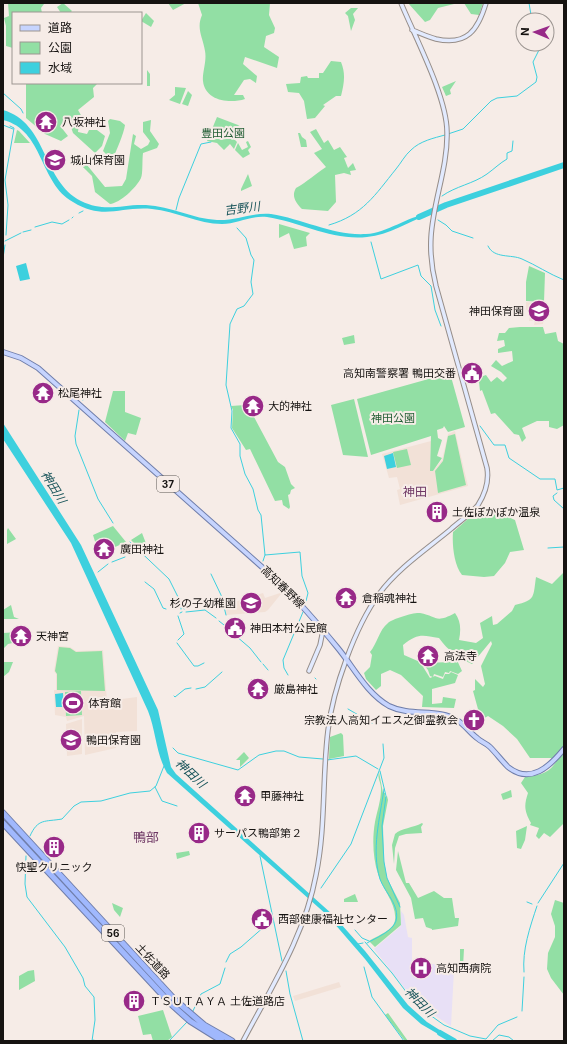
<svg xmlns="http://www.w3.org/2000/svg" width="567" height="1044" font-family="Inter,'Noto Sans JP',sans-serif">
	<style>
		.built { fill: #f2e1d7 }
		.medical { fill: #e8e0f6 }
		.green { fill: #92dfa4 }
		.water { fill: #3dd0de }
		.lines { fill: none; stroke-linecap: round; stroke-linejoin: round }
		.stream { stroke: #3dd0de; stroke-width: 1 }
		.river { stroke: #3dd0de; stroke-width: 6 }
		.secondary-casing { stroke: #968d88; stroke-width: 5.5 }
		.primary-casing { stroke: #707eaa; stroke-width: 6 }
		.highway-casing { stroke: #707eaa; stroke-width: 7 }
		.secondary { stroke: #e2eafe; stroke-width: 3.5 }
		.primary { stroke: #c6d4fe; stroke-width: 4 }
		.highway { stroke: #a0b8fd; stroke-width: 5 }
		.labels { text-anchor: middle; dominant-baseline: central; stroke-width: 4; stroke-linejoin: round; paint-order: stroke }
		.shield { fill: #f6ece7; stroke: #595451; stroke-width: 1 }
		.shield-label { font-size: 10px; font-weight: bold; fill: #161311 }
		.poi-label { font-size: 11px; fill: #161311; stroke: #f6ece7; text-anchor: start }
		.park-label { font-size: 11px; fill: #225d34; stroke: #f6ece7 }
		.street-label { font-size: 11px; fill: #161311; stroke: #f6ece7 }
		.water-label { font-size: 12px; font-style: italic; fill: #1a555b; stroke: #f6ece7 }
		.neighbourhood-label { font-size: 12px; fill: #6f3865; stroke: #f6ece7 }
		.quarter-label { font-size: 13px; fill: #6f3865; stroke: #f6ece7 }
	</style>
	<rect width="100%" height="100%" fill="#f6ece7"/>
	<path class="built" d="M60 151 64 161 54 166 49 156Z
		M526 302 545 304 543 324 534 325 535 321H529L530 314 526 309Z
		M455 431 468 486 400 505 397 490 400 489 397 477 389 478 382 454 431 441 430 470 433 471 442 460 448 434Z
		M263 593 265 598 280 593 281 594 268 610 265 612 226 615 225 605Z
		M58 646 70 647 76 651 103 650 107 701 137 697V731L116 732V748L85 755 84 716 67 721 66 717 55 715 54 690H56V674L54 671Z
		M82 719V754L67 756 66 724Z
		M339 982 341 987 295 1001 293 996Z"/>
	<path class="medical" d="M401 911 404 915 408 937 412 938V965L433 964 451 966 454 970 451 1026 417 1004 374 949 401 926Z"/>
	<path class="green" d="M8 3 44 4 41 8 42 13H13V48L6 46V26L4 18 9 16Z
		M63 3 72 11 70 13H61L57 7Z
		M168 3H186L173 10Z
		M198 3H270L269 15 275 28 274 33 266 36 264 47 279 57 277 68 245 57 243 64 257 76 256 83 250 79 244 80 234 95H243L245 99C230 104 205 101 203 81 202 73 207 61 205 51 203 37 196 29 202 15Z
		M408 3H458L438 8 430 20 425 22Z
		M464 3H483L479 15 471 14Z
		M351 8H358L353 14 355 20 351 31 348 16 345 13Z
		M146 13 154 21 151 27 141 21Z
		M331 61 341 62C346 74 344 84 341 96H336L323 105 325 106 315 118 307 119 304 101 299 93 288 92 286 84 300 83 301 77 307 76 308 78H319V73H323Z
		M147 70 150 74V86H147Z
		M456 81 450 90 451 94 446 96 442 87Z
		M26 83H98L93 88 94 97 78 110 82 117H97V120L82 119 79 123 78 132 87 134 89 130H97L105 136 102 146 95 153 73 133 69 121 65 122 61 127 68 136 61 141 45 134 26 118Z
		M175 87 186 88 180 104 169 100 175 95Z
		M188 91 192 95 188 106 182 104Z
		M217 117 238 125 241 127 233 138 237 142 234 149 230 144 224 150 217 143 207 141Z
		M110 119 120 121 125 125C124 133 116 152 112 160L103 151 110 133 108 121Z
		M151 120 150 131 159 144 157 148 143 153C142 160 143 174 141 178 136 188 120 203 110 204L95 192 92 176 81 165H87L105 187 122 186 126 179 133 134 136 136 134 144 141 149 148 145 150 141 143 132V122Z
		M316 129 324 143 328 140 334 150 340 147 347 157 344 158 348 168 353 163 356 170 350 171 351 175 344 173 335 175 336 202 328 211 302 209C296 203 291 196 296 188 307 182 315 174 326 167L314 153 322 149 310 132Z
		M17 130 19 131 30 143H14Z
		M298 133H300L302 137 306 140 307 147H301Z
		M248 141 251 147 248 150 250 154 243 158 235 150 238 143 242 150 248 147 246 142Z
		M248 174 252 186 241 191V189Z
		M279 224 310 233 306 237 307 246 294 249 289 233 279 238Z
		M529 266 545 273 544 302 526 301V282Z
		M520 327H543L545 334 556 332 558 341 564 344V425L557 429 549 427V421H537L522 428 526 438 522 442 519 435 514 434 495 413 491 414 482 390 480 391 479 382 483 376 486 375 491 382 497 377 503 382 507 378 501 372 491 366 496 360 502 366 513 361 512 351 498 353V349L505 346 504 340 497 341 499 333H505L509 328Z
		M354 335 355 343 344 345 342 338Z
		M450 373 465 427 448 432 444 426 443 428 437 430 438 438 442 440 437 456 442 458 433 471H430L431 436 371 455 357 399Z
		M113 391H125V412L141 418 136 435 128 433 125 441 105 422Z
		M354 399 368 457 343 455 331 405Z
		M249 403 250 409 255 410 256 414 253 415 278 462 285 467 291 484 295 488 291 490 290 494 288 495 290 507 289 509 283 505 282 500 275 501 250 449 246 450 232 428 233 410 231 406 245 405Z
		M455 434 466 485 438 493 435 471 443 461 448 436Z
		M407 449 411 465 397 468 393 452Z
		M486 511 501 514 515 520 524 550 510 552 505 563 494 576 484 577 462 575C454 565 452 545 453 532L476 512Z
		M113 526 126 542 113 548 108 542 97 548 93 535Z
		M8 528 16 539 7 544V530Z
		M142 533 147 546 140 549 131 540Z
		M564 572V823L550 837 544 833 539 839 536 836 539 828 530 825 531 823C524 811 524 805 528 793L521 783 525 777C539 775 548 774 556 762L551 758H530L517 739 503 726 488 716 481 720 473 691 475 690V679L483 687 485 684 481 666 492 644 491 641 472 664C459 658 448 651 439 638 422 635 418 633 403 645L404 655 420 662 430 678 435 676 443 679 445 674H449L451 672 458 675 455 683 432 689V704L442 703 443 697 456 699 454 708 422 707 423 696 401 675 390 670 381 674V686L376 690 366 679 364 673 370 667 372 655 370 652C377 644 379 630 388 623 392 619 414 612 420 613 437 616 435 624 455 613 461 621 461 630 459 640L476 643 483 638 480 623 492 616 493 625 497 624 512 611 515 605C536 600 533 597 536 577L552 584Z
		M11 605 14 617 19 619H3V610Z
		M19 632 17 642 8 644 3 649V633Z
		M59 647 70 648 76 652 102 651 105 691 57 690V674L55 671Z
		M454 658H456L462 671 458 674 450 671 449 673 445 672 443 677 434 674 433 677 430 676 428 670 424 665V663L451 662Z
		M4 662H13L9 672 3 677Z
		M81 691 82 715 66 716 65 692Z
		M341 733 343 735 344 756 329 759 330 737Z
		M244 752 249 758 240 767V760H236Z
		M379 772 383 793H385V797L387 796 388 800 383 826 384 861 387 878 400 903 401 925 375 947 369 941C377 936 394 930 395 920 397 904 382 889 378 874 373 859 372 839 375 822 377 811 381 801 381 789 381 782 377 778 379 772Z
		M511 790 512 797 503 800 501 794Z
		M422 823 423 824 421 827 422 833 406 834 399 836 395 848 394 864 392 845 395 834C401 828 413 828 422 823Z
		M527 826 525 840 521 849 517 848 516 831Z
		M189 851 190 855 177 859 176 853Z
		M398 851 406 883H409L418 898 434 891 444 898H452L455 918H459L458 926 432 930V929L426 927 423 918 415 919 411 898 396 870Z
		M355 894 358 902H344V899Z
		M555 900 564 903V995L551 978 547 969 548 953 555 937V926L551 914Z
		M112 903 123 908 120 917 114 910Z
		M460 949H464L463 967H460Z
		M34 970 35 981 19 990V976L28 971Z
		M163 1010 172 1037 167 1041H153L151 1034 143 1035 138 1016Z
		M388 1013 408 1041H405L385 1015Z"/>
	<path class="water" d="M3 110C48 123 42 181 81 201 106 213 121 204 146 205 171 206 193 219 217 220 236 221 253 212 271 214 303 219 334 236 366 234 388 233 407 216 429 214 408 222 389 235 367 237 333 241 300 222 267 217 251 215 237 224 222 224 198 224 176 211 152 209 120 206 104 221 73 202 39 183 44 130 3 120Z
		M26 263 30 279 20 281 16 266Z
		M3 423 81 545 158 710 171 767 176 774 332 914 365 951 408 1005 427 1022 446 1034 445 1038 421 1024 403 1008 365 959 327 915 167 773C156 754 156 731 148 711L71 543 3 439Z
		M393 453 396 467 387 469 384 456Z
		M63 693 64 707H56L55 694Z"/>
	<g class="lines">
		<path class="stream" d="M529 3 531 15 535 20
			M3 93 21 109 23 113
			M3 125 13 129
			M448 134 463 129 491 101 497 98 517 96 536 82 537 77 533 62 542 44
			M442 196C456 186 473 184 487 174 494 169 500 163 507 159V153L512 151 513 141
			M176 210 179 198 201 144 211 142
			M79 213 83 211
			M72 218 73 217
			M438 220 446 225 452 231 473 238
			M329 225C363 215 375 195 396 169 401 163 405 155 411 150 420 141 434 138 445 135
			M35 227 52 222 62 224 69 220
			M237 228 246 238 251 255 254 260 251 282 253 294 244 306 237 309 230 324 226 385 232 411 231 428 240 444V456L245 474 253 489 258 510 261 515 265 555 300 552 302 576 308 593 306 601
			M23 232 31 230
			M6 235 8 205 5 180 14 128 10 126
			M5 241 21 233
			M371 242 381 279 418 265 421 276 431 286 435 310 441 326
			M488 246C494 259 511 254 522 259 536 265 549 274 564 280
			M3 258 5 245
			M83 400 87 390
			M79 410 75 436 76 444 98 499 113 523
			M480 426 494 445H505L509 458 540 479H555L557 490 564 488
			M557 493 553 496 554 500 564 509
			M130 542 169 579 184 609
			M548 548 564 547
			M263 561 265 555
			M112 562 125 557
			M98 572 108 564
			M211 574 221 595 226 615
			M145 582 154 589 163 608 166 609
			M181 608V609
			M186 612 205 610 216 618
			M180 613 182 612
			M219 621 229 629
			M229 630 250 648 261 662
			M178 640 184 634 178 616
			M177 643 194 666H198L204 663
			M263 664 268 670
			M288 675 284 668 283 660 303 612
			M315 678 316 679
			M196 689 205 687 222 672
			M174 696 175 697 185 689 191 688
			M348 709 360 716
			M361 717 372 723
			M173 748 178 753 238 770 259 755 276 751H284L299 757 323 759
			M327 760 356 756 378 769
			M380 771 386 796 382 826 384 862 387 878 400 907
			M155 787 162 801 177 806
			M30 836C38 818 45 822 62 819L74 806 81 802 101 801 130 793 150 791 156 786 164 766
			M26 856 25 884 27 897 65 947 83 978 85 986 94 997 95 1020 92 1041
			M260 856 282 961
			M321 888 351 844 384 758 383 744
			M527 902 532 904
			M538 903 564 863
			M355 930 362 938 369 941
			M365 942 392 973 416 1005 444 1025 470 1036 486 1039 498 1025 517 1017
			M367 943C376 938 393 931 396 921 400 905 385 893 380 879 371 850 380 818 384 789
			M358 944 363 943
			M226 962 230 954 241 947 273 919
			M364 967 372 997 404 1041
			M286 971 290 994 303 1041
			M524 972C522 950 530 927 537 906
			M522 1011 524 977
			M192 1013 201 994 220 984 225 968
			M93 1040 97 1041
			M169 1041 187 1022
			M492 1041 499 1035 509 1037 514 1041"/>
		<path class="river" d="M419 217 446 205 564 165
			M440 1033 454 1041"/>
		<g class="secondary-casing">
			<path id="secondary" d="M412 30C420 33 428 37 436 39 467 46 478 30 486 3
				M309 671 320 645 323 630
				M243 1041C271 988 305 935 316 875 326 827 322 778 328 730 333 689 355 627 379 594 398 568 427 549 451 529 460 521 471 514 478 505 485 494 489 480 487 468L436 286C432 270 430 254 431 237 433 202 448 167 447 132 447 97 415 37 401 3"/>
		</g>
		<g class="primary-casing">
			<path id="primary" d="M3 352 21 358 38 368 280 583C300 603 319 625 337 647 353 666 366 693 389 706 411 717 438 708 457 720 465 725 470 733 477 738 481 742 486 743 490 747 496 753 502 761 508 767 531 785 550 766 564 749"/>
		</g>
		<g class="highway-casing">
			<path id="highway" d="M3 813 175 1000 204 1025 232 1041
				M3 823 171 1004 190 1021 222 1041"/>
		</g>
		<use href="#secondary" class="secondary"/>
		<use href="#primary" class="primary"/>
		<use href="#highway" class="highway"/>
	</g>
	<defs>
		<g id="temple-disc" transform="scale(1.15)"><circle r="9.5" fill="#982988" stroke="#f6ece7"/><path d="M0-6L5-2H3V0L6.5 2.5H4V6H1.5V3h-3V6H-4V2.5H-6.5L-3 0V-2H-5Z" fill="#fff"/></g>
		<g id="school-disc" transform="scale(1.15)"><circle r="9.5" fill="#982988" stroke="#f6ece7"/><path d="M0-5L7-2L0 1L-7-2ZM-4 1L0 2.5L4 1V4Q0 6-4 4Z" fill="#fff"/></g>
		<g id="civic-disc" transform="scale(1.15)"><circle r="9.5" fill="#982988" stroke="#f6ece7"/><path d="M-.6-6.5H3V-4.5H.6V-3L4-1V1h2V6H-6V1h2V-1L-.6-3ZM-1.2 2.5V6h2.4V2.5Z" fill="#fff"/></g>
		<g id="building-disc" transform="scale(1.15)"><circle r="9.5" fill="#982988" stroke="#f6ece7"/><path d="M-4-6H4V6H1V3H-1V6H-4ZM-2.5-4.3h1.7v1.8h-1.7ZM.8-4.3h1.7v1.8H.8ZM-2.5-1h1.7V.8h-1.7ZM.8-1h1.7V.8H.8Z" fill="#fff"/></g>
		<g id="stadium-disc" transform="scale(1.15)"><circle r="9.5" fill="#982988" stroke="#f6ece7"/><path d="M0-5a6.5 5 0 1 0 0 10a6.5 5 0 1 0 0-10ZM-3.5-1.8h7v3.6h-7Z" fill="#fff"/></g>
		<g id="church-disc" transform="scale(1.15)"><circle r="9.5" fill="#982988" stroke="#f6ece7"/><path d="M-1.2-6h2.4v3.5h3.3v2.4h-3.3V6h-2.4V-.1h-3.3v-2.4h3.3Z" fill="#fff"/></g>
		<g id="hospital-disc" transform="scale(1.15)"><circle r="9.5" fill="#982988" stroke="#f6ece7"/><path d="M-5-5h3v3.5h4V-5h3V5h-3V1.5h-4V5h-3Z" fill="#fff"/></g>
	</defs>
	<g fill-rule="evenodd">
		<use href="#temple-disc" x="46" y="122"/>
		<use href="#school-disc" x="55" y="160"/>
		<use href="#school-disc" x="539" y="311"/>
		<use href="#civic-disc" x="472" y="373"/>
		<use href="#temple-disc" x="43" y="393"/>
		<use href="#temple-disc" x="253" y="406"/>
		<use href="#building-disc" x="437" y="512"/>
		<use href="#temple-disc" x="104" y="549"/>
		<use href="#temple-disc" x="346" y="598"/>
		<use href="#school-disc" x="251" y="603"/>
		<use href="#civic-disc" x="235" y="628"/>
		<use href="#temple-disc" x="21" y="636"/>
		<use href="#temple-disc" x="428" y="656"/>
		<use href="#temple-disc" x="258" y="689"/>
		<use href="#stadium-disc" x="73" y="703"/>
		<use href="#church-disc" x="474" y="720"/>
		<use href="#school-disc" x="71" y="740"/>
		<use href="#temple-disc" x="245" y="796"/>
		<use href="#building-disc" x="199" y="833"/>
		<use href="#building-disc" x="54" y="847"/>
		<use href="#civic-disc" x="262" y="919"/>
		<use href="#hospital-disc" x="421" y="968"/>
		<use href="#building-disc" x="134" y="1001"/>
	</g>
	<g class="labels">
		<g class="shield">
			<rect x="157" y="476" width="22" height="16" rx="3"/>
			<rect x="102" y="925" width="22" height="16" rx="3"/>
		</g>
		<g class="shield-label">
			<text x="168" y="484">37</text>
			<text x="113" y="933">56</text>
		</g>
		<g class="poi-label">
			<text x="62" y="122">八坂神社</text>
			<text x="70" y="160">城山保育園</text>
			<text x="524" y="311" text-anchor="end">神田保育園</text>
			<text x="456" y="373" text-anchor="end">高知南警察署 鴨田交番</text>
			<text x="58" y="393">松尾神社</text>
			<text x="268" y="406">大的神社</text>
			<text x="452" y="512">土佐ぽかぽか温泉</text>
			<text x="120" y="549">廣田神社</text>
			<text x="362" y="598">倉稲魂神社</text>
			<text x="236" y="603" text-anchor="end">杉の子幼稚園</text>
			<text x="250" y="628">神田本村公民館</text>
			<text x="36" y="636">天神宮</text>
			<text x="444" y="656">高法寺</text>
			<text x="274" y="689">厳島神社</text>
			<text x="88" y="703">体育館</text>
			<text x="458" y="720" text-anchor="end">宗教法人高知イエス之御霊教会</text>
			<text x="86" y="740">鴨田保育園</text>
			<text x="260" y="796">甲藤神社</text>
			<text x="214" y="833">サーパス鴨部第２</text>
			<text x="54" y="867" text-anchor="middle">快聖クリニック</text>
			<text x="278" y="919">西部健康福祉センター</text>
			<text x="436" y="968">高知西病院</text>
			<text x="150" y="1001">ＴＳＵＴＡＹＡ 土佐道路店</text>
		</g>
		<g class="park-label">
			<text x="223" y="133">豊田公園</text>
			<text x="393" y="418">神田公園</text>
		</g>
		<g class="street-label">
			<text transform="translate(283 587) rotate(44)">高知春野線</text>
			<text transform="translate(153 961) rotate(47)">土佐道路</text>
		</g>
		<g class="water-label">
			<text transform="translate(242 208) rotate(-7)">吉野川</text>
			<text transform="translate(54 487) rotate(58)">神田川</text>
			<text transform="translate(191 773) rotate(43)">神田川</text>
			<text transform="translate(420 1002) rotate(45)">神田川</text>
		</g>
		<g class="neighbourhood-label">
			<text x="415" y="491">神田</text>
		</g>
		<g class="quarter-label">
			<text x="146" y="837">鴨部</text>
		</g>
	</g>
	<rect width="567" height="1044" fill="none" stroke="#161311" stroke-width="8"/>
	<rect x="12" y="12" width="130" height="72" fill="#f6ece7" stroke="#9c9591"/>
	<rect x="20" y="25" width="20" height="6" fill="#c6d4fe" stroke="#9c9591"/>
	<text x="48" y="32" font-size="12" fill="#161311">道路</text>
	<rect x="20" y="42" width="20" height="12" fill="#92dfa4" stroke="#9c9591"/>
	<text x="48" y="52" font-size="12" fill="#161311">公園</text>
	<rect x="20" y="62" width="20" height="12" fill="#3dd0de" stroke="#9c9591"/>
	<text x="48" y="72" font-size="12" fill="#161311">水域</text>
	<g transform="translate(535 32) rotate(272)"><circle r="19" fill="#f6ece7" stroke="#9c9591"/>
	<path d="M0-3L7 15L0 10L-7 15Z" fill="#982988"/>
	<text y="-6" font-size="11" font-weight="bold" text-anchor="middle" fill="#161311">N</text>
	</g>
</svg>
